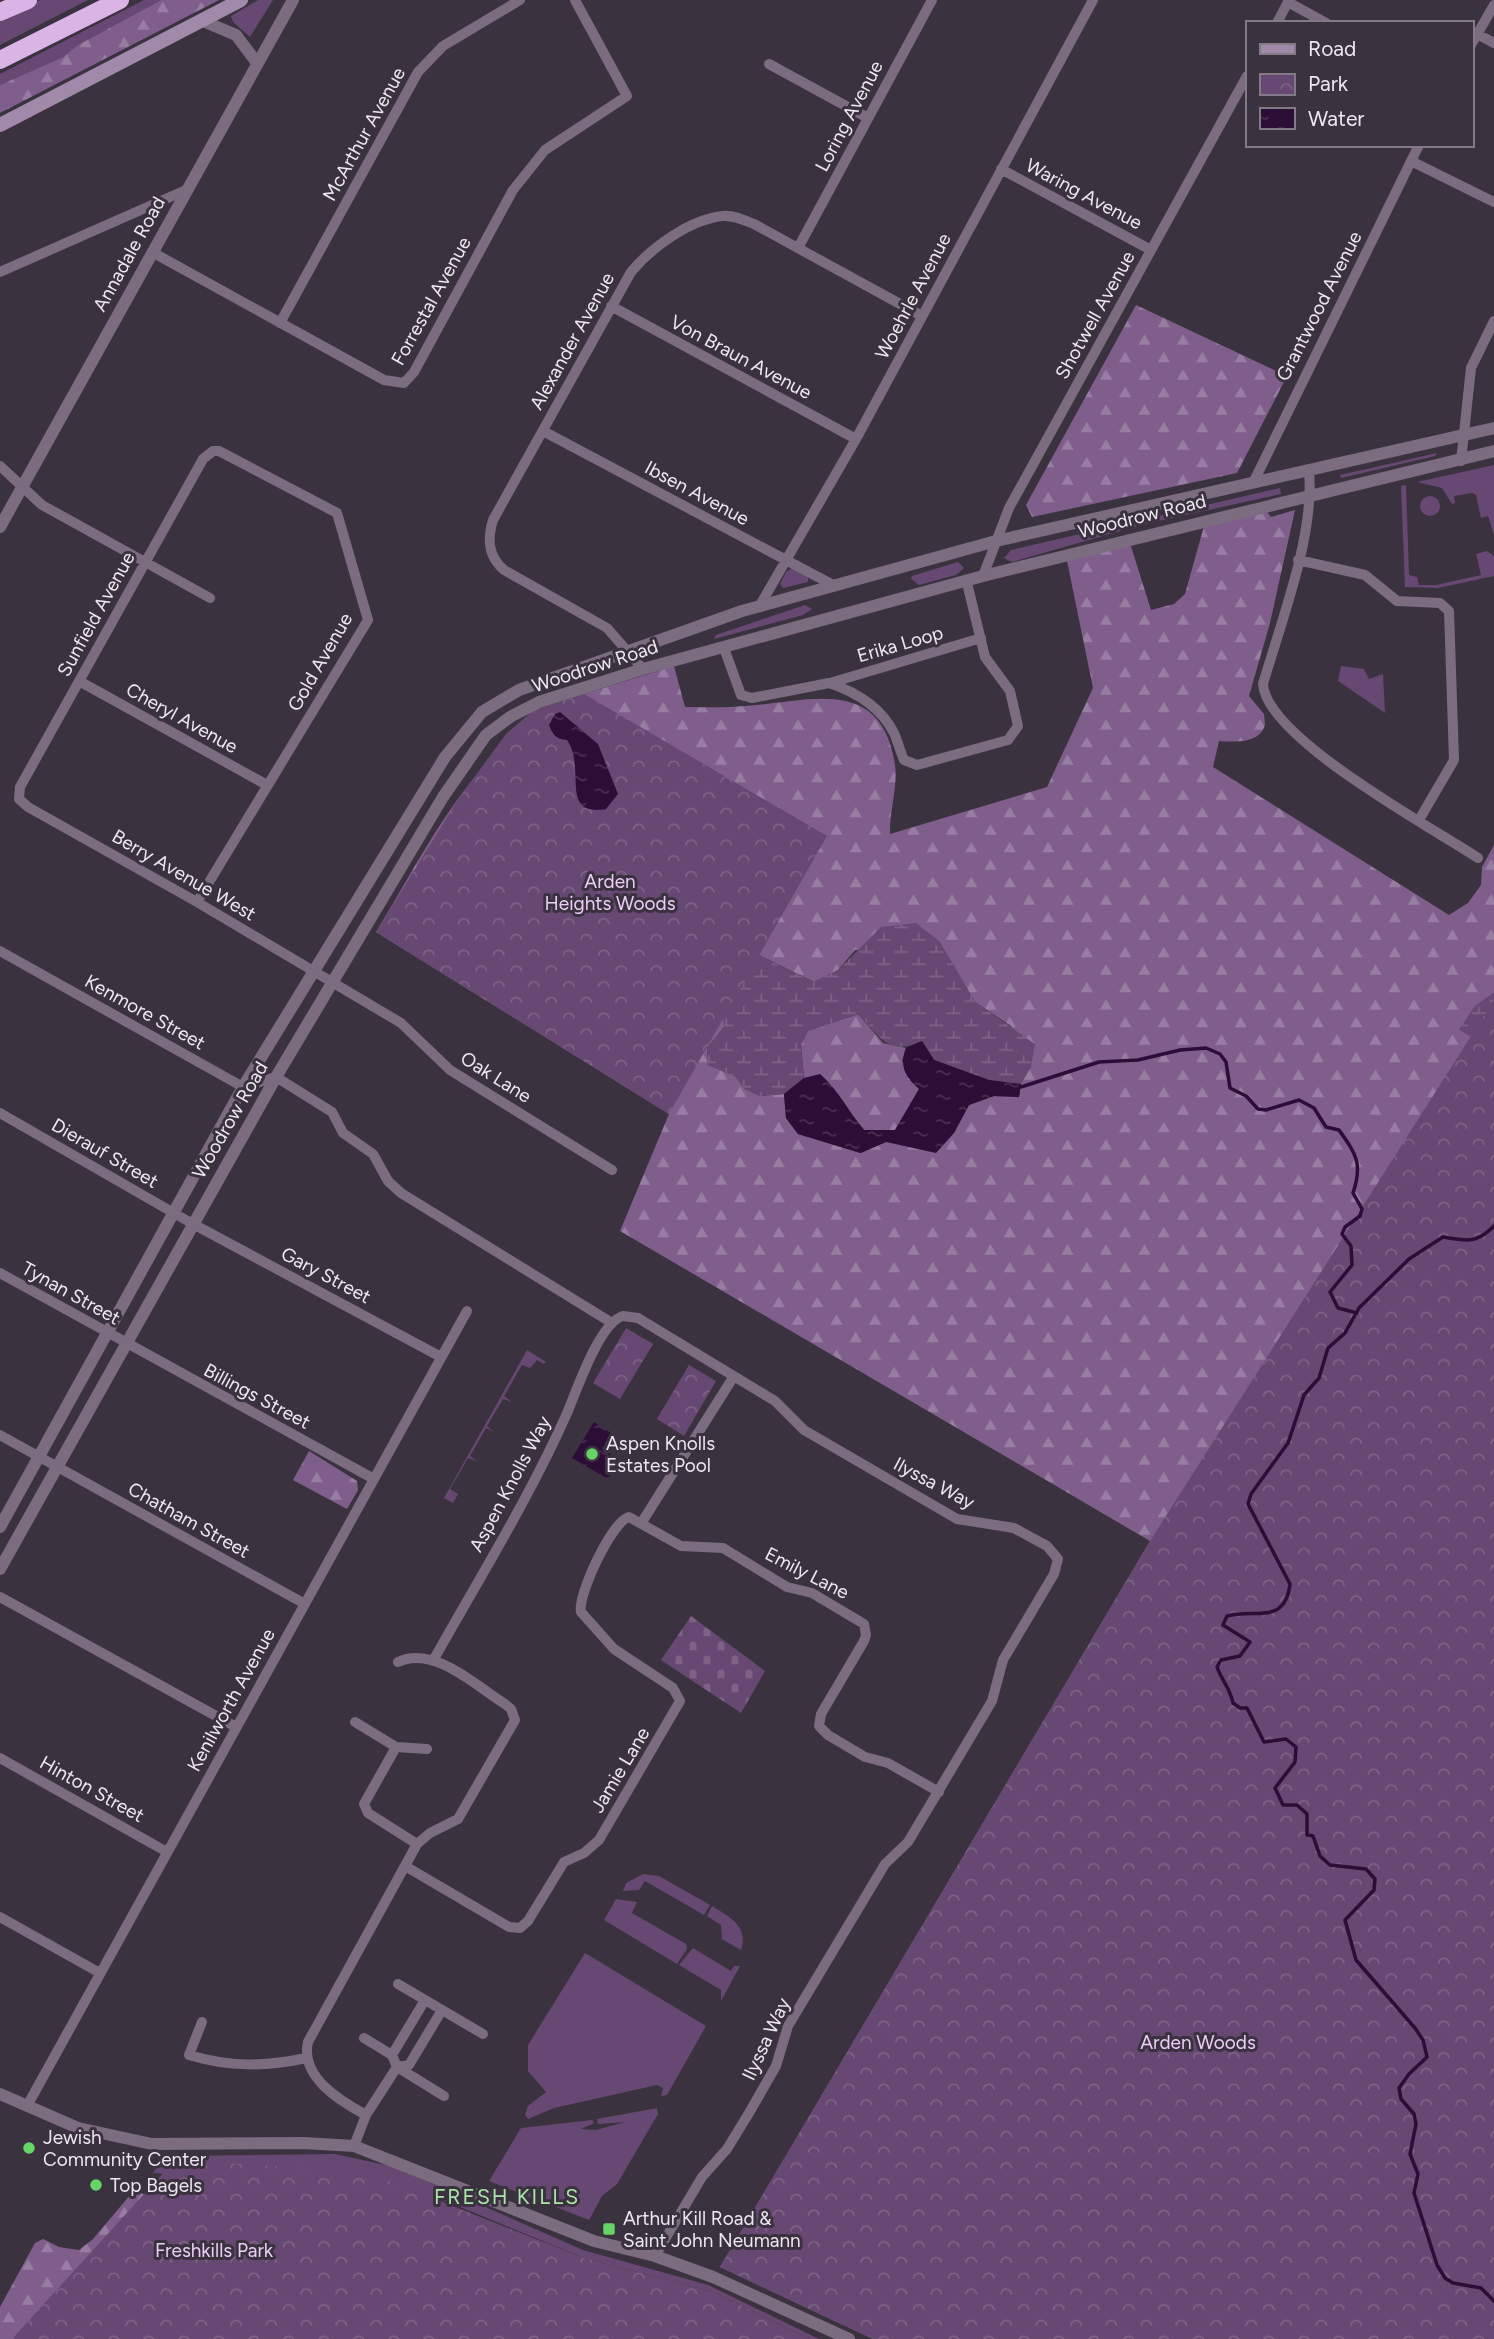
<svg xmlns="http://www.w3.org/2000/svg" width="1494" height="2339" font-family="Figtree,sans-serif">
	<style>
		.green { fill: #674872 }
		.forest { fill: url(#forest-firs) }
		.wetland { fill: url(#wetland-marsh) }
		.cemetery { fill: url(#cemetery-stones) }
		.park { fill: url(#park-crowns) }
		.water { fill: url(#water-ripples) }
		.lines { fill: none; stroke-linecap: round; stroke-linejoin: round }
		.stream { stroke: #2b0d35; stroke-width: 3.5 }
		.minor { stroke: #7b6c80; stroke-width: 10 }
		.tertiary { stroke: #7b6c80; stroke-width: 12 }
		.secondary { stroke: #a189aa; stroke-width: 14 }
		.motorway { stroke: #dab4e7; stroke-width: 18 }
		.poi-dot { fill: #66d466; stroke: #3b323f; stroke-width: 2.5 }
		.labels { text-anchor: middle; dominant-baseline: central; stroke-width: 6; stroke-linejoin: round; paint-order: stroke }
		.street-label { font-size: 19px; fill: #ede7ef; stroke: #3b323f }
		.park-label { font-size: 19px; fill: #eccdf8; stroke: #3b323f }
		.poi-label { font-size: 19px; fill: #ede7ef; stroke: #3b323f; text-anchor: start }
		.neighbourhood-label { font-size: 21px; letter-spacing: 2px; fill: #abe4a9; stroke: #3b323f }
	</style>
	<defs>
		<pattern id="forest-firs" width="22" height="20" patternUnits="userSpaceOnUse" patternTransform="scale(1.75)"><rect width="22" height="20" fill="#805e8c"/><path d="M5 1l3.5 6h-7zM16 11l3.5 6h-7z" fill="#987da2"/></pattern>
		<pattern id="wetland-marsh" width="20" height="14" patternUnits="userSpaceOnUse" patternTransform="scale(1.75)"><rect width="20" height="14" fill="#674872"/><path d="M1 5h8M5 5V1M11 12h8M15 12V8" fill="none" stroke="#7d6286"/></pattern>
		<pattern id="cemetery-stones" width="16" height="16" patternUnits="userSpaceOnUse" patternTransform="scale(1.75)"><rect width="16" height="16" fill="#674872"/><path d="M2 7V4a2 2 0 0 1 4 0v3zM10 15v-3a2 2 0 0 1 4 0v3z" fill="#7d6286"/></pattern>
		<pattern id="park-crowns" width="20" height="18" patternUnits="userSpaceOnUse" patternTransform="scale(1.75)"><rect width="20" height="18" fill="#674872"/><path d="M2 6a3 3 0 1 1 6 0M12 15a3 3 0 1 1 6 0" fill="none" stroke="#7d6286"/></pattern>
		<pattern id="water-ripples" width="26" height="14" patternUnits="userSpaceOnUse" patternTransform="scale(1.75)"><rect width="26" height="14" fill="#2b0d35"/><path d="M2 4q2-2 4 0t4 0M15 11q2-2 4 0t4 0" fill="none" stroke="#4a3053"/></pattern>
	</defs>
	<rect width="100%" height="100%" fill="#3b323f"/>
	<path class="green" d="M40 0H88L0 45V20Z
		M144 0H161L78 45 63 57 0 85V74Z
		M258 0H273L250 37 233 22 231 16Z
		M1437 453 1435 456 1341 478 1340 475Z
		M1494 465V535L1488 516 1481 518 1476 495 1472 493 1454 496 1455 503 1452 504 1442 488 1417 482Z
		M1406 485 1409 575 1417 577 1419 585H1436L1481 575 1476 554 1487 551 1494 556V576L1438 588 1405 587 1401 486Z
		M1280 488 1281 494 1145 524 1012 562 1004 558 1011 550Z
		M1420 506a10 10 0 1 1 20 0a10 10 0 1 1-20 0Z
		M958 562 964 568 956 575 919 585 911 579 912 576Z
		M792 568 808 576V582L783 588 780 584 786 572Z
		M805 605 812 609 803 615 714 639 716 635Z
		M1341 666 1364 669 1369 679 1383 674 1385 713 1338 681Z
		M527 1350 546 1362 544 1364 537 1360 530 1368 522 1365 504 1396 512 1402 503 1399 487 1426 494 1432 486 1428 470 1456 477 1461 468 1458 450 1489 458 1494 453 1503 444 1498Z
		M643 1874 659 1876 710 1905 704 1915 645 1881 639 1890 623 1891 626 1883Z
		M616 1899 637 1902 632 1913 686 1944 687 1949 677 1964 604 1920Z
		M712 1906C730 1917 749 1927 741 1950L722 1939 721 1925 707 1916Z
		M693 1948 731 1971 734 1966H740L721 2001V1990L679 1965Z
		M585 1953 706 2026 667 2095 661 2096 663 2088 657 2085 554 2108 528 2119 525 2115 528 2106 546 2092 528 2071V2045Z
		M657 2108 658 2114 617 2184 602 2196 589 2220 489 2181 521 2128 592 2120 594 2123 581 2129 596 2130 625 2122 598 2124 597 2119Z
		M335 2154 390 2166 450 2191 448 2195 461 2203 472 2205 474 2202 583 2250 708 2285 819 2339H809L714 2292 584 2258 448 2202 410 2193 154 2173 150 2180 158 2164 169 2156Z"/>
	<path class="forest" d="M161 0H219L0 113V85L63 57 78 45Z
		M1136 305 1287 376 1237 473 1032 517 1026 505Z
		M1295 510 1270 623 1249 696 1264 714 1265 725C1259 744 1235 742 1219 741L1213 767 1449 915 1468 903 1481 885 1482 867 1494 845V2339H873L720 2267 1150 1541 620 1231 669 1114 376 932C416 867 452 792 509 741L723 1002 724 1027 707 1048 708 1065 735 1076 745 1089 760 1096 784 1094 786 1118 798 1134 860 1153 886 1142 954 1133 969 1105 994 1096 1019 1097 1021 1084 1031 1066 1011 1026 975 1002 939 941 855 950 838 970 814 982 749 950 584 694 674 666 685 707C705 707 725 708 745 706 809 702 881 674 895 765 898 788 889 812 890 834L1047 787 1093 688 1067 561 1129 540 1151 610 1174 604 1185 594 1204 526 1267 512 1271 517Z
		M858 1014 883 1043 906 1048 902 1061 919 1089 895 1130H864C848 1111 839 1091 821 1075L804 1078 801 1044 808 1031Z
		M309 1451 357 1481 358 1490 347 1509 293 1480Z
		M139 2192 145 2195 86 2339H0V2307L35 2243 43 2239 59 2247 79 2250 93 2239 131 2194Z"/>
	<path class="wetland" d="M916 923 939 941 975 1002 1035 1044 1031 1066 1021 1084 989 1080 934 1060 922 1041C887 1057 880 1036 858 1014L808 1031 801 1045 804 1078 784 1094 760 1096 745 1089 735 1076 708 1065 707 1048 724 1027 723 1002 749 950 813 982 838 970 881 927Z
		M1494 992V1050L1459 1030 1474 1007Z"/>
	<path class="cemetery" d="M691 1616 765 1671 741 1713 661 1660Z"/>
	<path class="park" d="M584 694 827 836 669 1114 376 932 459 798 506 734 534 710Z
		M1494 1000V2339H873L720 2267 1150 1541Z
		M626 1328 653 1344 620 1399 593 1383Z
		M689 1365 716 1381 684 1436 657 1419Z
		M175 2160 367 2172 584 2258 714 2292 809 2339H12Z"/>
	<path class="water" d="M560 712 598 744 618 794 606 809C558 817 587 769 567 740 556 739 553 735 549 725L555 714Z
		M922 1041 934 1060 989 1080 1021 1084 1019 1097 994 1096 969 1105 954 1133 936 1153 886 1142 861 1153 798 1134 786 1118 784 1094 804 1078 820 1074C839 1091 848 1111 864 1130H895L919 1089C905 1077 899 1066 906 1048Z
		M594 1422 611 1433 602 1449 620 1460 608 1479 572 1458Z"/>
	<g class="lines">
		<path class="stream" d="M1021 1087 1099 1062 1138 1060 1180 1050 1206 1048 1220 1054 1226 1062 1230 1088 1246 1096 1258 1109 1266 1110 1299 1100 1314 1108 1326 1127 1339 1130C1356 1154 1363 1163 1353 1193L1362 1209 1360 1216 1345 1227 1342 1234 1351 1246 1352 1265 1330 1292 1338 1308 1357 1313
			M1494 1226C1476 1244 1467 1241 1443 1237L1409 1259 1359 1308 1345 1333 1328 1348 1319 1378 1304 1395 1288 1443 1251 1494 1248 1504 1290 1584C1285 1626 1254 1608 1227 1616L1223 1625 1250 1642 1240 1656 1221 1660 1217 1667C1222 1681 1230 1688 1233 1703L1240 1708H1247L1264 1742 1286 1739 1296 1747 1295 1762 1275 1788 1283 1805H1297L1307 1814V1835L1313 1836 1320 1856 1330 1865 1366 1869 1375 1879 1374 1890 1345 1920 1356 1960 1415 2028 1423 2040 1427 2057 1409 2074 1399 2088 1401 2099 1414 2114 1416 2124 1410 2154 1418 2174 1414 2193 1437 2265 1445 2278 1453 2283 1481 2288 1494 2301"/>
		<path class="minor" d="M1288 2 1326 23
			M1277 23 1289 0
			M1477 34 1494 43
			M1471 45 1494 5
			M769 64 868 118
			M1411 161 1494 202
			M1001 169 1151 250
			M798 248 932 0
			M152 252 384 380 404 383 414 372 513 190 545 150 627 96 575 0
			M0 272 186 190
			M611 306 856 439
			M280 323 418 72 443 46 520 0
			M543 431 835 586
			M1461 461 1471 368 1494 321
			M0 466 42 505 210 598
			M1309 472C1315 534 1281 622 1263 684 1266 738 1433 828 1478 858
			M1253 483 1419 145
			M1298 560 1365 575 1397 601 1440 603 1449 611 1454 760 1419 820
			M983 576 1009 508 1247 76
			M759 607 856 439 1093 0
			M724 648 741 695 752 698 829 683C856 692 881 707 894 733 898 742 900 751 904 760L917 765 1008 740 1018 726 1010 691 985 657 967 583
			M643 669 607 628 504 570C488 556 487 539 493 520L631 272C651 248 690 219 723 216 734 215 744 220 754 224L922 316
			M79 681 267 785
			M830 683 981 638
			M197 902 368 620 337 513 219 451H213L203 459 20 787 19 799 28 807 197 902 401 1023 450 1070 612 1170
			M0 951 243 1087 276 1077 332 1112 343 1133 373 1154 388 1181 401 1193 612 1323
			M0 1113 193 1224 441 1357
			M0 1273 374 1479
			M0 1435 305 1604
			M642 1522 734 1376
			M0 1597 236 1727
			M434 1659C480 1577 530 1497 568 1411 577 1389 600 1322 623 1316L638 1318 775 1401 804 1430 957 1519 1014 1528 1047 1546 1058 1559 1054 1574 1003 1660 992 1701 908 1842 885 1864 788 2026 776 2066 749 2113 727 2149 702 2177 655 2256
			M355 1722 396 1747 427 1749
			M396 1747 364 1804 368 1813 417 1844
			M0 1758 167 1852
			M405 1866 509 1927 520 1928 528 1921 564 1862 584 1853 599 1840 680 1701 673 1688 614 1649 581 1612C577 1596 612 1521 629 1517L681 1546 723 1548 787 1587 812 1593 864 1624 866 1635 864 1641 821 1714 819 1726 828 1735 865 1757 888 1763 939 1792
			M0 1917 100 1973
			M398 1984 483 2034
			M425 2000 392 2055 397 2067 444 2096
			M202 2022 189 2055C229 2067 265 2067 306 2058
			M364 2038 392 2055
			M397 2067 409 2065 442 2010
			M27 2106 467 1311
			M366 2115C340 2101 300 2077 308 2042L417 1844 430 1833 458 1819 515 1720 511 1709 505 1704C476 1686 434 1645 398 1662
			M354 2146 366 2115 397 2067"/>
		<path class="tertiary" d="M203 21 236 35 257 63
			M0 527 293 0
			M0 1527 243 1087 445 757 482 712 519 690 742 611 996 541 1494 428
			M0 1569 276 1077 443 797 486 735 510 717 539 702 643 669 983 576 1494 451
			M0 2094 78 2128 152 2144 304 2143 354 2146 594 2241 655 2256 713 2277 849 2339"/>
		<path class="secondary" d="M0 125 241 0"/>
		<path class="motorway" d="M0 12 28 0
			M0 60 120 0"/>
	</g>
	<g class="poi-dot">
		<circle cx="592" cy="1454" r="7"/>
		<circle cx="29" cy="2148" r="7"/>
		<circle cx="96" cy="2185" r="7"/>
		<rect x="602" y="2222" width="14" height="14" rx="3.5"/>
	</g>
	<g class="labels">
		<g class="street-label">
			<text transform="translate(849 116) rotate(-62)">Loring Avenue</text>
			<text transform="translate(364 134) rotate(-61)">McArthur Avenue</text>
			<text transform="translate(1084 194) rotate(28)">Waring Avenue</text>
			<text transform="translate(129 254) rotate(-61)">Annadale Road</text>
			<text transform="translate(913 296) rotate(-62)">Woehrle Avenue</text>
			<text transform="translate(431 301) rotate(-61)">Forrestal Avenue</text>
			<text transform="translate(1319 306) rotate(-63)">Grantwood Avenue</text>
			<text transform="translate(1095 315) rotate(-61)">Shotwell Avenue</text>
			<text transform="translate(572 341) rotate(-61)">Alexander Avenue</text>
			<text transform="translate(741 357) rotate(28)">Von Braun Avenue</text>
			<text transform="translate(697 493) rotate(28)">Ibsen Avenue</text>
			<text transform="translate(1142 516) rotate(-14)">Woodrow Road</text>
			<text transform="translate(96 614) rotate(-61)">Sunfield Avenue</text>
			<text transform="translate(900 644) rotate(-16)">Erika Loop</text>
			<text transform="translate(320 662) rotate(-60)">Gold Avenue</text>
			<text transform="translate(595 666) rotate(-18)">Woodrow Road</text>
			<text transform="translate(182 718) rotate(29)">Cheryl Avenue</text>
			<text transform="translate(184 875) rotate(30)">Berry Avenue West</text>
			<text transform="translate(145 1012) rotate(29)">Kenmore Street</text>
			<text transform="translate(496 1077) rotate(32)">Oak Lane</text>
			<text transform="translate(230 1120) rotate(-60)">Woodrow Road</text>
			<text transform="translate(105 1153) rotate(30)">Dierauf Street</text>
			<text transform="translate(326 1275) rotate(28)">Gary Street</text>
			<text transform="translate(71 1293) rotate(29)">Tynan Street</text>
			<text transform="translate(257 1396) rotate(28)">Billings Street</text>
			<text transform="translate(934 1483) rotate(28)">Ilyssa Way</text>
			<text transform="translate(510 1484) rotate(-62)">Aspen Knolls Way</text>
			<text transform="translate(189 1520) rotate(29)">Chatham Street</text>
			<text transform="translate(807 1573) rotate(27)">Emily Lane</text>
			<text transform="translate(231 1700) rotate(-61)">Kenilworth Avenue</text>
			<text transform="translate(620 1770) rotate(-59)">Jamie Lane</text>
			<text transform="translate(92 1789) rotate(29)">Hinton Street</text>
			<text transform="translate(766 2039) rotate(-65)">Ilyssa Way</text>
		</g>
		<g class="park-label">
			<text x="610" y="881">Arden<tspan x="610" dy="22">Heights Woods</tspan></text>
			<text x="1198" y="2042">Arden Woods</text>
			<text x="214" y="2250">Freshkills Park</text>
		</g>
		<g class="poi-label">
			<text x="606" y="1443">Aspen Knolls<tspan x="606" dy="22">Estates Pool</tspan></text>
			<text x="43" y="2137">Jewish<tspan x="43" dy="22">Community Center</tspan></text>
			<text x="110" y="2185">Top Bagels</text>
			<text x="623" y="2218">Arthur Kill Road &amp;<tspan x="623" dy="22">Saint John Neumann</tspan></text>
		</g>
		<g class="neighbourhood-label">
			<text x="507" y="2196">FRESH KILLS</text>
		</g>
	</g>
	<rect x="1246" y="21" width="228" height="126" fill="#3b323f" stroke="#827a85" stroke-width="2"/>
	<rect x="1260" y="44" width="35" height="10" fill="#a189aa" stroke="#827a85" stroke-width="2"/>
	<text x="1308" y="56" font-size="21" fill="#ede7ef">Road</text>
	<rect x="1260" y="74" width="35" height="21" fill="url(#park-crowns)" stroke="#827a85" stroke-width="2"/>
	<text x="1308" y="91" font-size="21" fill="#ede7ef">Park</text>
	<rect x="1260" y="108" width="35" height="21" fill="url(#water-ripples)" stroke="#827a85" stroke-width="2"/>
	<text x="1308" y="126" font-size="21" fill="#ede7ef">Water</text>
</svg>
